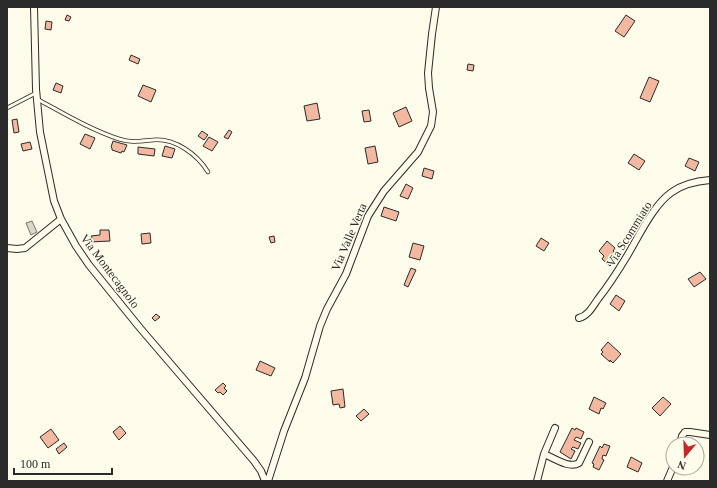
<svg xmlns="http://www.w3.org/2000/svg" width="717" height="488" font-family="'Times New Roman',serif">
	<style>
		.water { fill: #d8d7c9; stroke: #74746e }
		.building { fill: #f2b8a0; stroke: #2b2b2b }
		.lines { fill: none; stroke-linecap: round; stroke-linejoin: round }
		.service-casing { stroke: #2b2b2b; stroke-width: 4.5 }
		.minor-casing { stroke: #2b2b2b; stroke-width: 8 }
		.service { stroke: #fdfbea; stroke-width: 3 }
		.minor { stroke: #fdfbea; stroke-width: 6 }
		.labels { text-anchor: middle; dominant-baseline: central; stroke-width: 3; stroke-linejoin: round; paint-order: stroke }
		.street-label { font-size: 12px; fill: #2b2b2b; stroke: #fdfbea }
	</style>
	<rect width="100%" height="100%" fill="#fdfbea"/>
	<path class="water" d="M32 221 37 232 31 235 26 223Z"/>
	<path class="building" d="M67 15 71 17 69 21 65 20Z
		M626 15 635 21 624 37 615 31Z
		M46 21 52 22 51 30 45 29Z
		M131 55 140 59 138 64 129 60Z
		M468 64 474 65 473 71 467 70Z
		M649 77 659 81 650 102 640 98Z
		M56 83 63 86 61 93 53 90Z
		M143 85 156 90 151 102 138 96Z
		M317 103 320 119 307 121 304 106Z
		M406 107 412 121 399 127 393 113Z
		M369 110 371 121 364 122 362 111Z
		M17 119 19 132 14 133 12 120Z
		M229 130 232 132 228 139 224 137Z
		M202 131 208 135 204 140 198 136Z
		M85 134 95 138 90 149 80 144Z
		M209 137 218 142 212 151 203 146Z
		M113 141 127 145 124 152 122 151 121 153 112 150V148L111 147Z
		M30 142 32 149 23 151 21 144Z
		M165 146 175 149 172 158 162 156Z
		M375 146 378 162 368 164 365 148Z
		M138 147 155 149 154 156 138 154Z
		M634 154 645 161 639 170 628 163Z
		M689 158 699 162 695 171 685 166Z
		M424 168 434 171 432 179 422 176Z
		M406 184 413 188 408 199 400 196Z
		M384 207 399 212 396 221 381 216Z
		M100 230H109L110 241 90 242V238H92L91 236 100 235Z
		M150 233 151 243 142 244 141 234Z
		M274 236 275 242 271 243 269 237Z
		M541 238 549 243 544 251 536 246Z
		M607 241 615 248 613 251 619 255 610 266 602 259 604 256 599 251Z
		M413 243 424 246 420 260 409 257Z
		M411 268 416 270 408 287 404 285Z
		M700 272 706 279 694 287 688 279Z
		M616 295 625 301 619 311 610 304Z
		M156 314 160 317 155 321 152 318Z
		M608 342 621 354 613 363 610 360V362L601 354 603 352 601 350Z
		M260 361 275 368 271 376 256 370Z
		M223 383 226 386 224 388 227 391 223 395 220 392 218 393 215 390Z
		M343 389 345 407 340 408 339 404 333 405 331 391Z
		M594 397 606 403 603 409 601 408 599 414 589 409Z
		M663 397 671 404 660 416 652 408Z
		M364 409 369 414 361 421 356 416Z
		M120 426 126 433 119 440 113 432Z
		M572 428 575 430 576 428 584 432 581 439 576 437 574 440 581 443 578 449 573 447 571 449 575 451 571 459 560 452Z
		M51 429 59 440 48 448 40 437Z
		M64 443 67 447 59 454 56 449Z
		M604 444 610 446 606 456 603 455 602 459 604 460 599 470 593 467 594 464 592 463 600 446 602 448Z
		M631 457 642 463 638 472 627 467Z"/>
	<g class="lines">
		<g class="service-casing">
			<path id="service" d="M37 99C63 113 91 130 119 139 131 143 141 141 153 140 175 138 197 154 208 172
				M7 108 36 93"/>
		</g>
		<g class="minor-casing">
			<path id="minor" d="M34 7 36 89 40 132 54 201 61 219 76 246 89 265 140 328 254 461 261 471 265 481
				M7 248 17 249 25 248 61 219
				M579 318C588 316 593 306 598 299 609 285 618 271 627 256 639 236 653 205 672 192 683 184 698 181 710 180
				M555 428 544 454C554 458 569 469 579 463L589 442
				M680 444 682 436 685 432H690L710 435
				M268 481 284 431 305 378 320 326 327 309 346 274 368 216 384 191 418 152 431 126 433 112 429 88 428 73 432 34 436 7
				M537 481 544 454
				M667 481 673 467"/>
		</g>
		<use href="#service" class="service"/>
		<use href="#minor" class="minor"/>
	</g>
	<g class="labels">
		<g class="street-label">
			<text transform="translate(629 234) rotate(-58)">Via Scommiato</text>
			<text transform="translate(349 237) rotate(-67)">Via Valle Verta</text>
			<text transform="translate(110 271) rotate(53)">Via Montecagnolo</text>
		</g>
	</g>
	<rect width="717" height="488" fill="none" stroke="#2b2b2b" stroke-width="16"/>
	<g transform="translate(685 456) rotate(199)"><circle r="19" fill="#fdfbea" stroke="#a9a89e"/>
	<path d="M0-3L7 15L0 10L-7 15Z" fill="#c62828"/>
	<text y="-6" font-size="11" font-weight="bold" text-anchor="middle" fill="#2b2b2b">N</text>
	</g>
	<path d="M14 468v6h98v-6" fill="none" stroke="#2b2b2b" stroke-width="2"/>
	<text x="20" y="468" font-size="12" fill="#2b2b2b" stroke="#fdfbea" stroke-width="3" paint-order="stroke">100 m</text>
</svg>
